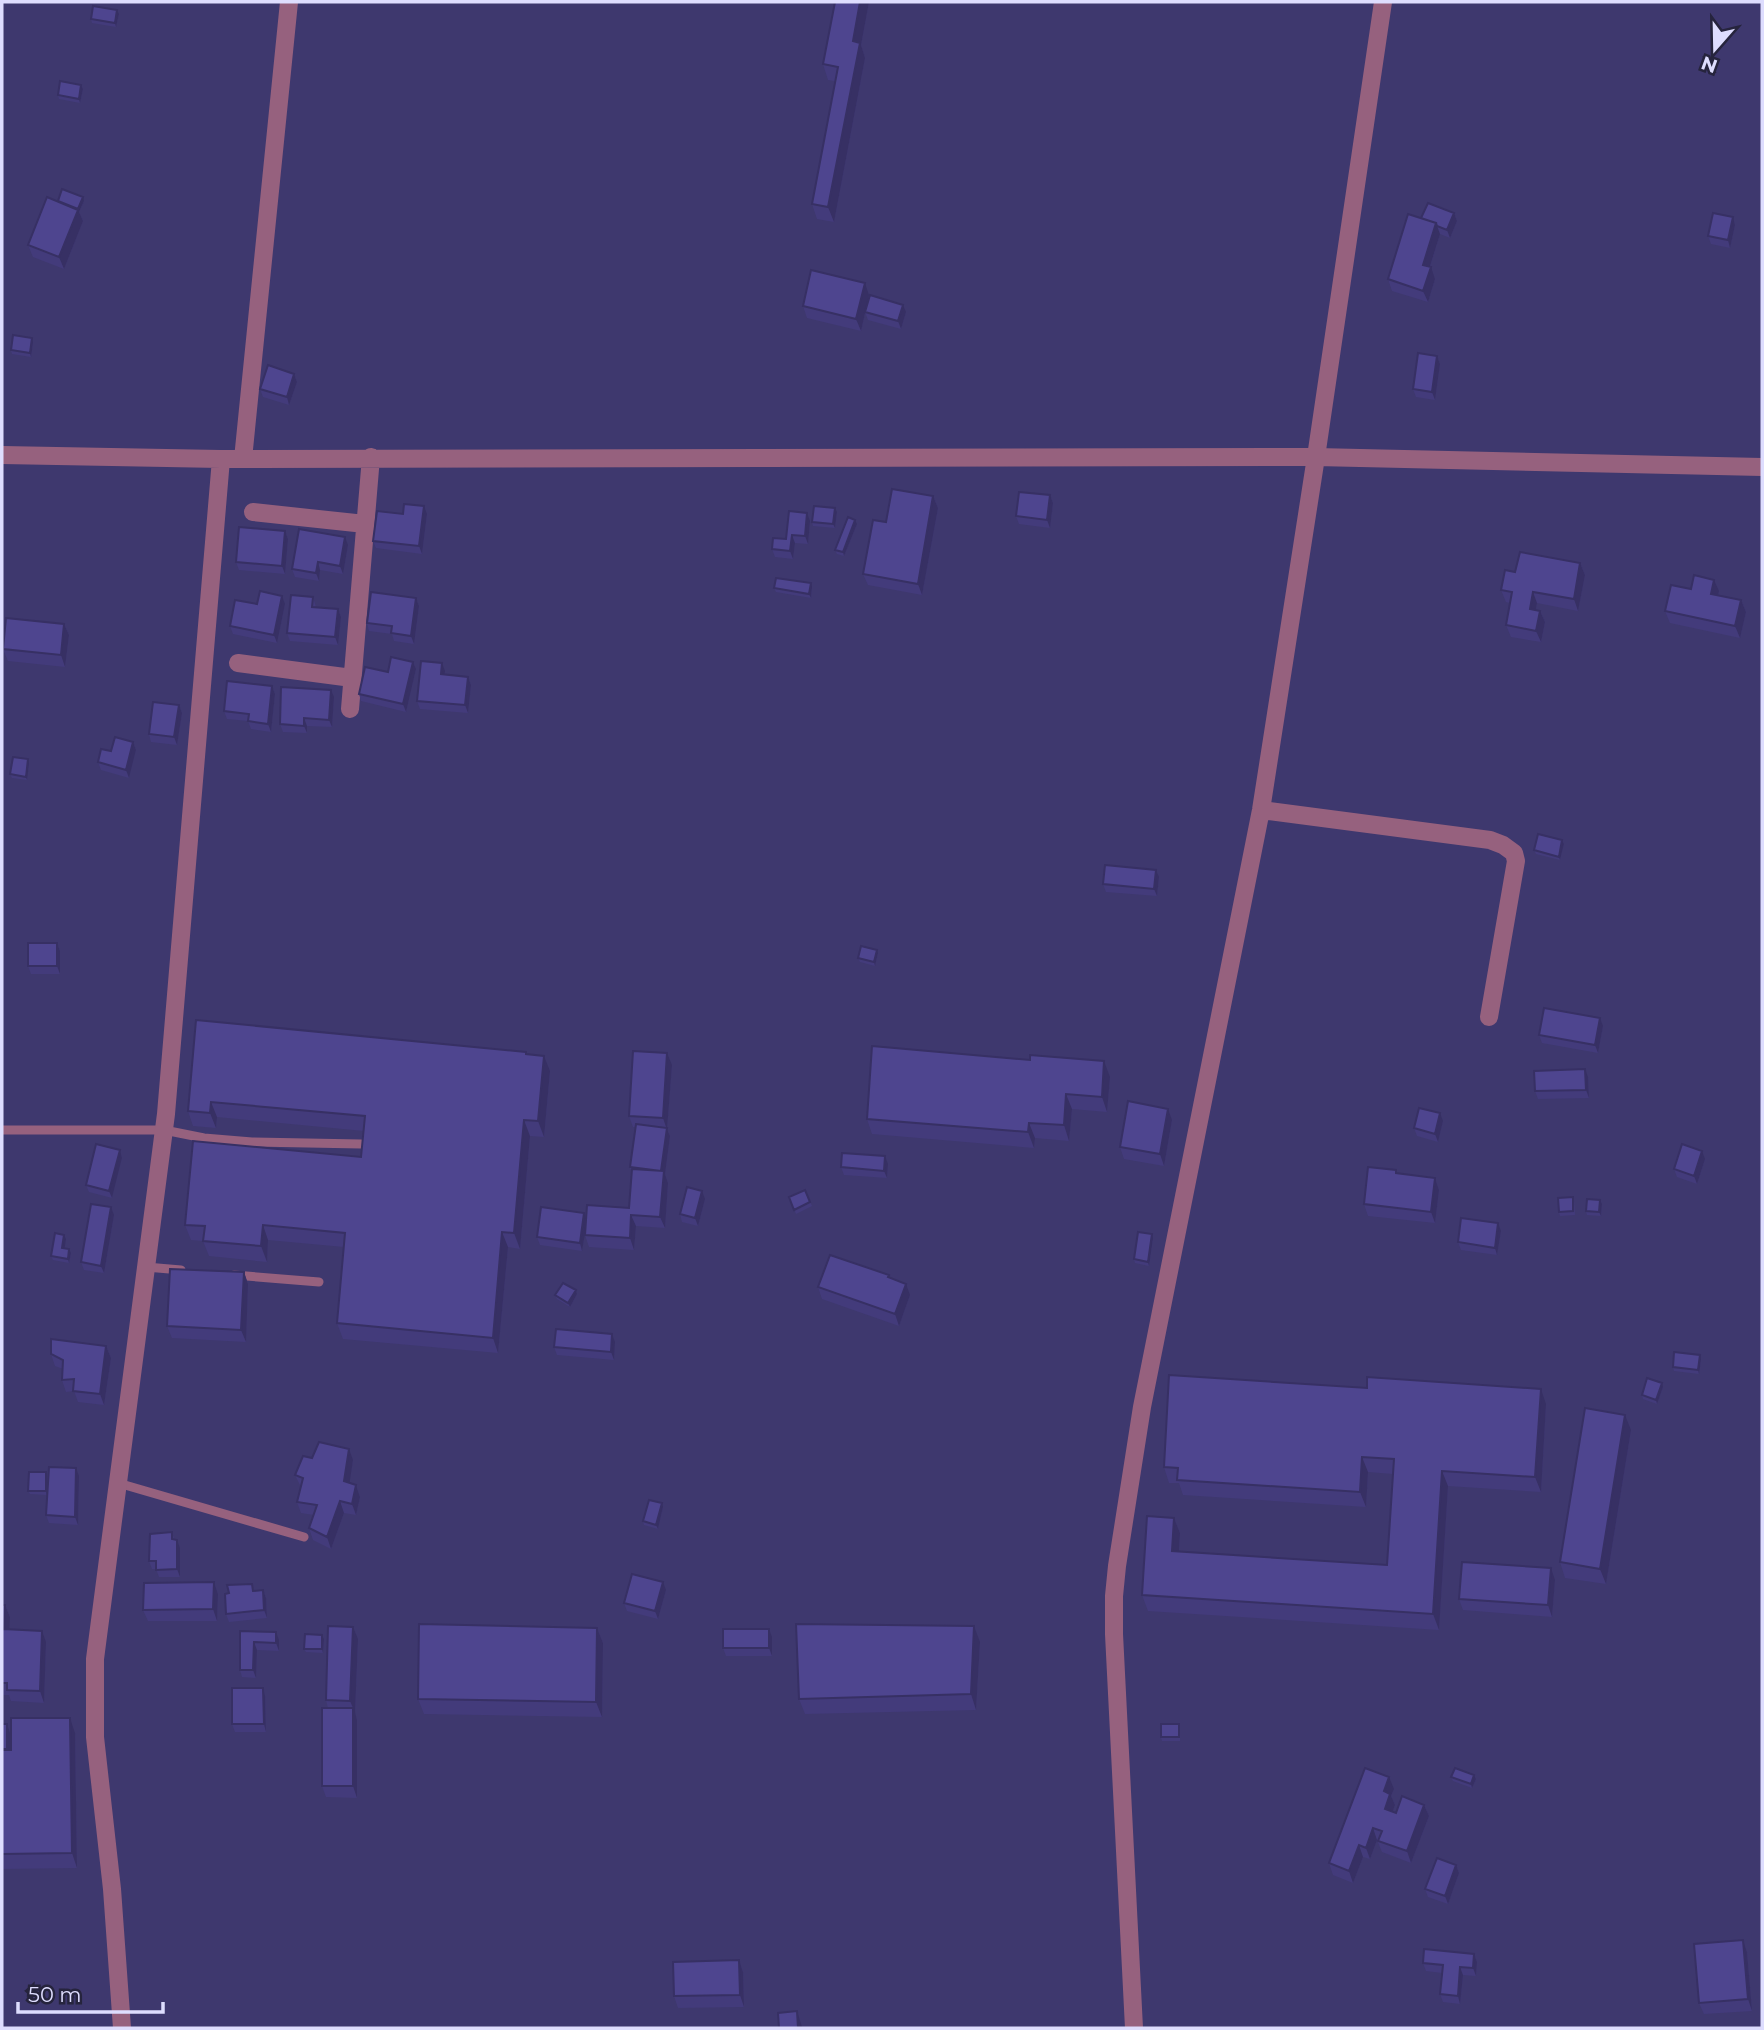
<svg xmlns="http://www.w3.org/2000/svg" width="1764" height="2030" font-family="Montserrat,sans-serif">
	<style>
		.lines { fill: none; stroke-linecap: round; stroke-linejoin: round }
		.lane { stroke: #96617e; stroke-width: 9 }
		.street { stroke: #96617e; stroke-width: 18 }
		.wall { fill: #433b7b }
		.shaded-wall { fill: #373064 }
		.building { fill: #4e458f; stroke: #373064; stroke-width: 2 }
	</style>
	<rect width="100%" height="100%" fill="#3e386e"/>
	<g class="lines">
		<path class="lane" d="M2 1130H164L204 1138 252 1142 361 1144
			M146 1267 181 1270
			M234 1275 319 1282
			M118 1483 304 1537"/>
		<path class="street" d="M2 455 221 459 1316 457 1762 467
			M243 459 289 2
			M253 512 365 524
			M238 663 352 678
			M350 709 371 457
			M1261 810 1490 840 1503 845 1514 853 1516 861 1489 1017
			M122 2028 112 1889 95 1737V1659L166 1114 221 459
			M1134 2028 1114 1634V1596L1117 1566 1142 1407 1261 810 1316 457 1383 2"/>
	</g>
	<path class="wall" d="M835 2H869L861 45 865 58 834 222 817 219 812 204 835 81 828 80 823 64Z
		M119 14 116 27 92 23 91 19Z
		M81 85 83 89 80 103 59 99 58 95Z
		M58 201H84L79 212 83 221 64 269 33 257 28 245Z
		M1454 213 1457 221 1450 238 1440 234 1430 267 1435 279 1428 302 1392 291 1388 279 1421 218Z
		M1733 217 1735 225 1730 248 1711 244 1708 236Z
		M869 295 861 331 807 318 803 306Z
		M865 312H906L901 329 868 320Z
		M32 338 33 342 31 357 12 354 11 350Z
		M1437 356 1440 364 1435 400 1416 397 1413 389Z
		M294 374 297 382 289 405 263 397 260 389Z
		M1050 495 1053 503 1050 528 1019 524 1016 516Z
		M933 496 938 508 922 595 868 585 863 574 886 522Z
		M837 512 835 528 813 526 812 522Z
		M403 514H427L422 554 376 548 373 541Z
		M810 521 808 544 795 543 793 559 775 557 772 549Z
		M857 524 844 556 837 554 835 550Z
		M285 531 288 539 285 574 239 570 236 562Z
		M348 545 343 574 320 570 319 581 295 577 292 569Z
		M1580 563 1585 575 1578 611 1537 603 1536 610 1540 611 1545 622 1541 642 1511 637 1506 625 1510 603 1506 602 1501 590 1515 572Z
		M812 587 811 598 776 592 774 588Z
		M1691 589 1719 591 1718 595 1741 600 1746 612 1740 638 1670 623 1665 611Z
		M313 597 316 607 338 609 341 617 338 645 290 641 287 633Z
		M416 598 419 606 414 644 394 641 392 634 369 631 367 623Z
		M257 604H285L277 643 233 634 230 626Z
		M64 624 69 635 65 667 8 661 3 649Z
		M413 662 416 669 406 712 361 701 359 694 388 672Z
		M445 671V675L468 677 471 685 468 713 420 709 417 701Z
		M272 686 275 694 271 732 251 729 248 721 227 719 224 711Z
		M334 697 332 727 307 726V733L283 732 280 724Z
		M179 705 182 713 177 745 151 742 149 734Z
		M133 742 136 750 129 778 101 770 98 762 111 751Z
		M29 763 27 780 12 778 10 774Z
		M1562 840 1564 844 1560 860 1536 854 1534 850Z
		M1159 877 1157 896 1106 892 1103 884Z
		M57 943 60 951V974H31L28 966Z
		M877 950 878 953 875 966 860 962 858 958Z
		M196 1020 527 1054 550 1071 544 1137 530 1136 520 1249 508 1247 498 1353 343 1339 337 1323 344 1247 268 1240 267 1262 209 1256 203 1241 191 1240 185 1225 361 1157 364 1131 217 1117 216 1128 193 1126 188 1111Z
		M1603 1026 1598 1053 1542 1043 1539 1035Z
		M672 1065 667 1128 670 1136 665 1174 668 1183 665 1228 636 1226 634 1250 589 1247 585 1235V1231L582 1251 540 1245 537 1237 584 1213 586 1220 629 1208 632 1173 630 1167 635 1127H633L629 1116Z
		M1110 1077 1107 1112 1072 1109 1069 1141 1035 1138 1034 1148 872 1134 867 1119Z
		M1588 1077 1589 1098 1538 1099 1535 1091Z
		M1172 1120 1164 1166 1124 1159 1120 1147Z
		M1443 1121 1438 1142 1417 1136 1414 1128Z
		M120 1150 122 1158 112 1198 89 1192 86 1185Z
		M1705 1159 1697 1184 1677 1177 1674 1169Z
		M888 1164 887 1178 844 1175 841 1167Z
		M1396 1170 1397 1174 1435 1178 1439 1190 1435 1223 1368 1216 1364 1204Z
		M805 1190 812 1206 796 1214 789 1197Z
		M705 1199 698 1226 682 1222 680 1214Z
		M1574 1201 1575 1215 1560 1216 1559 1212Z
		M1602 1204 1601 1216 1587 1215 1586 1211Z
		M114 1215 104 1273 84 1270 81 1262Z
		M1501 1231 1497 1255 1461 1250 1458 1242Z
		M1152 1234 1153 1238 1149 1266 1135 1263 1134 1259Z
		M66 1239 64 1249 71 1253 69 1263 53 1260 51 1256Z
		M244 1272 248 1284 246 1342 172 1338 167 1326Z
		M818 1287 910 1295 899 1326 822 1299Z
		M576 1290 577 1294 570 1307 557 1299 555 1295Z
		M615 1342 614 1360 557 1355 554 1347Z
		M106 1346 111 1358 104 1405 78 1402 74 1391 66 1392 62 1380 63 1369 55 1366 51 1354Z
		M1700 1355 1701 1359 1699 1374 1674 1371 1673 1367Z
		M1663 1387 1657 1404 1643 1399 1642 1395Z
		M1546 1404 1541 1492 1448 1486 1439 1630 1148 1611 1142 1595 1174 1518 1180 1533 1179 1551 1387 1565 1393 1474 1368 1472 1366 1507 1183 1495 1179 1483H1169L1164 1467Z
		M1631 1430 1606 1584 1565 1578 1560 1562Z
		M312 1458 353 1460 349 1483 356 1485 360 1497 356 1515 344 1513 331 1549 313 1540 309 1528 314 1515 301 1513 297 1502 301 1487 295 1475Z
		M46 1472 47 1476V1495L30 1494 28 1491Z
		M79 1476 78 1525 49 1523 46 1515Z
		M663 1507 658 1529 644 1525 643 1521Z
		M172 1532 174 1539 180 1548V1577H159L156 1569H152L149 1561Z
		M1555 1580 1552 1617 1463 1610 1459 1599Z
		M214 1582 218 1594 217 1621H148L143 1610Z
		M252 1584 254 1591 263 1590 266 1598 267 1618 229 1622 226 1614Z
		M666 1590 658 1619 627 1611 624 1603Z
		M2 1605H5L10 1617 9 1629 46 1642 44 1703 11 1701 9 1695H2Z
		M597 1628 603 1643 602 1717 424 1714 418 1699Z
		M240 1631 279 1640V1651L257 1650 256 1678 242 1677 240 1670Z
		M322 1635 324 1639 323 1653 306 1652 304 1649Z
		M772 1637V1656H726L723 1648Z
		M358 1639 355 1713 357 1720V1798L326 1797 322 1786 328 1708 326 1700Z
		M980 1642 976 1710 805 1714 799 1699Z
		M263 1688 265 1696 266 1732H235L232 1724Z
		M2 1724 11 1734 75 1733 77 1868 2 1869Z
		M1180 1728V1741H1162L1161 1737Z
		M1474 1775 1476 1779 1472 1788 1453 1781 1451 1777Z
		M1394 1789 1391 1796 1395 1805 1392 1812 1396 1813 1424 1805 1429 1816 1411 1863 1382 1852 1377 1840 1370 1859 1363 1857 1353 1883 1333 1875 1329 1863Z
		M1456 1865 1459 1873 1448 1904 1428 1897 1425 1889Z
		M1743 1940 1747 1952 1752 2011 1704 2014 1699 2003Z
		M1474 1954 1477 1962 1476 1976 1463 1975 1460 2004 1443 2002 1440 1994 1442 1973 1426 1971 1423 1963Z
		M739 1960 743 1972 744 2007 678 2008 674 1996Z"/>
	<path class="shaded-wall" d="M860 2H869L861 45 865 58 834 222 828 207 853 41Z
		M117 10 119 14 116 27 115 23Z
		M81 85 83 89 80 103 79 99Z
		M83 197 84 201 79 212 83 221 64 269 59 257Z
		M1454 213 1457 221 1450 238 1447 230Z
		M1733 217 1735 225 1730 248 1728 240Z
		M1436 223 1440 234 1427 276 1423 265Z
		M1431 267 1435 279 1428 302 1423 291Z
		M865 283 869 295 861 331 856 319Z
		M903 305 906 312 901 329 898 321Z
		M32 338 33 342 31 357 30 353Z
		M1437 356 1440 364 1435 400 1432 392Z
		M294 374 297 382 289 405 287 397Z
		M1050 495 1053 503 1050 528 1047 520Z
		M933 496 938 508 922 595 918 584Z
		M424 506 427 514 422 554 419 546Z
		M835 508 837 512 835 528 833 524Z
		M807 513 810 521 808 544 805 536Z
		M855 520 857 524 844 556 843 552Z
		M285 531 288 539 285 574 282 566Z
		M792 535 795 543 793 559 790 551Z
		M345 537 348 545 343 574 340 566Z
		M318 562 320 570 319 581 316 573Z
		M1580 563 1585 575 1578 611 1574 599Z
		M1714 580 1719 591 1716 606 1711 594Z
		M811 583 812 587 811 598 809 594Z
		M1533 592 1537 603 1534 621 1530 609Z
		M282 596 285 604 277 643 274 635Z
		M416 598 419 606 414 644 411 636Z
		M1741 600 1746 612 1740 638 1735 626Z
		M338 609 341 617 338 645 335 637Z
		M1540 611 1545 622 1541 642 1536 631Z
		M64 624 69 635 65 667 61 655Z
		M413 662 416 669 406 712 403 704Z
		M442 663 445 671 444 682 441 674Z
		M468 677 471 685 468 713 465 705Z
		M272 686 275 694 271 732 268 724Z
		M331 690 334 697 332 727 329 720Z
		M179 705 182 713 177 745 174 737Z
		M304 718 307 726V733L304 726Z
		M133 742 136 750 129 778 126 770Z
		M28 759 29 763 27 780 26 777Z
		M1562 840 1564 844 1560 860 1559 857Z
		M1156 870 1159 877 1157 896 1154 889Z
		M57 943 60 951V974L57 966Z
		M877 950 878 953 875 966 874 962Z
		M1600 1018 1603 1026 1598 1053 1595 1045Z
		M667 1053 672 1065 667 1129 670 1136 665 1174 668 1183 665 1228 660 1217 661 1172 667 1130 663 1118Z
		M544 1056 550 1071 544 1137 538 1121Z
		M1104 1061 1110 1077 1107 1112 1102 1097Z
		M1585 1069 1588 1077 1589 1098 1586 1090Z
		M1066 1094 1072 1109 1069 1141 1064 1125Z
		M211 1102 217 1117 216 1128 210 1113Z
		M1168 1109 1172 1120 1164 1166 1160 1154Z
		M1440 1113 1443 1121 1438 1142 1435 1134Z
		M524 1120 530 1136 520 1249 514 1233Z
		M1029 1123 1035 1138 1034 1148 1028 1132Z
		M120 1150 122 1158 112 1198 109 1191Z
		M1702 1151 1705 1159 1697 1184 1694 1176Z
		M885 1156 888 1164 887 1178 884 1171Z
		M1435 1178 1439 1190 1435 1223 1431 1212Z
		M702 1191 705 1199 698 1226 695 1218Z
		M1600 1200 1602 1204 1601 1216 1599 1212Z
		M111 1207 114 1215 104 1273 101 1266Z
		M584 1213 587 1221 582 1251 580 1243Z
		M631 1215 636 1226 634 1250 630 1238Z
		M1498 1223 1501 1231 1497 1255 1495 1248Z
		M263 1225 268 1240 267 1262 261 1246Z
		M502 1232 508 1247 498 1353 493 1338Z
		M1152 1234 1153 1238 1149 1266 1148 1262Z
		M64 1235 66 1239 64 1252 62 1248Z
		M69 1249 71 1253 69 1263 68 1259Z
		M244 1272 248 1284 246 1342 241 1330Z
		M906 1284 910 1295 899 1326 895 1314Z
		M576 1290 577 1294 570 1307 568 1303Z
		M612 1334 615 1342 614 1360 611 1352Z
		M106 1346 111 1358 104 1405 100 1394Z
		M1700 1355 1701 1359 1699 1374 1698 1370Z
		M1662 1383 1663 1387 1657 1404 1656 1400Z
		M1541 1389 1546 1404 1541 1492 1535 1477Z
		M1625 1415 1631 1430 1606 1584 1600 1569Z
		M349 1449 353 1460 348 1493 344 1481Z
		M1362 1457 1368 1472 1366 1507 1360 1492Z
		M76 1468 79 1476 78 1525 75 1517Z
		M1442 1471 1448 1486 1439 1630 1433 1614Z
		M46 1472 47 1476V1495L46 1491Z
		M356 1485 360 1497 356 1515 352 1504Z
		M340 1501 344 1513 331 1549 327 1537Z
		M662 1503 663 1507 658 1529 656 1525Z
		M1174 1518 1180 1533 1178 1566 1172 1551Z
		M177 1540 180 1548V1577L177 1569Z
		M1551 1568 1555 1580 1552 1617 1548 1605Z
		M214 1582 218 1594 217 1621 213 1609Z
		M663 1582 666 1590 658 1619 655 1611Z
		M263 1590 266 1598 267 1618 264 1610Z
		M5 1605 10 1617 9 1641 4 1629Z
		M974 1626 980 1642 976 1710 971 1694Z
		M353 1627 358 1639 355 1712 357 1720V1798L353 1786V1708L350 1701Z
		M597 1628 603 1643 602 1717 596 1702Z
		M769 1629 772 1637V1656L769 1648Z
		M42 1631 46 1642 44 1703 40 1691Z
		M276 1632 279 1640V1651L276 1643Z
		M322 1635 324 1639 323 1653 322 1649Z
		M254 1642 257 1650 256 1678 253 1670Z
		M263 1688 265 1696 266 1732 264 1724Z
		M70 1718 75 1733 77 1868 72 1853Z
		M7 1724 11 1736 12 1761 7 1749Z
		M1474 1775 1476 1779 1472 1788 1471 1784Z
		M1389 1777 1394 1789 1391 1796 1395 1805 1389 1821 1385 1809 1384 1791Z
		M1424 1805 1429 1816 1411 1863 1407 1851Z
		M1373 1828 1377 1840 1370 1859 1366 1848Z
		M1359 1845 1363 1857 1353 1883 1349 1871Z
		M1456 1865 1459 1873 1448 1904 1445 1896Z
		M1743 1940 1747 1952 1752 2011 1748 1999Z
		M1474 1954 1477 1962 1476 1976 1473 1968Z
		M739 1960 743 1972 744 2007 740 1995Z
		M1460 1967 1463 1975 1460 2004 1458 1996Z
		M797 2011 802 2027V2028H798Z"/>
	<path class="building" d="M835 2H860L853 41 860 43 828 207 812 204 838 67 823 64Z
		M93 6 117 10 115 23 91 19Z
		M60 81 81 85 79 99 58 95Z
		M62 189 83 197 78 209 58 201Z
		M47 197 78 210 59 257 28 245Z
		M1428 203 1454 213 1447 230 1437 226 1436 223 1421 218Z
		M1713 213 1733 217 1728 240 1708 236Z
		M1408 214 1436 223 1423 265 1431 267 1423 291 1388 279Z
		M811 270 865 283 856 319 803 306Z
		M870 295 903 305 898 321 865 312Z
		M13 335 32 338 30 353 11 350Z
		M1418 353 1437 356 1432 392 1413 389Z
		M268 365 294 374 287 397 260 389Z
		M892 489 933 496 918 584 863 574 873 520 886 522Z
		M1019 492 1050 495 1047 520 1016 516Z
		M404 504 424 506 419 546 373 541 377 511 403 514Z
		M814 506 835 508 833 524 812 522Z
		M789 511 807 513 805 536 792 535 790 551 772 549 773 538 786 539Z
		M848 517 855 520 843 552 835 550Z
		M239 527 285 531 282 566 236 562Z
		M299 529 345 537 340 566 318 562 316 573 292 569Z
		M1520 552 1580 563 1574 599 1533 592 1530 609 1540 611 1536 631 1506 625 1512 592 1501 590 1505 570 1515 572Z
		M1694 575 1714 580 1711 594 1741 600 1735 626 1665 611 1671 585 1691 589Z
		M776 578 811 583 809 594 774 588Z
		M260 591 282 596 274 635 230 626 235 600 257 604Z
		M371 592 416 598 411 636 391 633 392 626 367 623Z
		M291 595 313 597 312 607 338 609 335 637 287 633Z
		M6 618 64 624 61 655 3 649Z
		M391 657 413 662 403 704 359 694 365 667 388 672Z
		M421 661 442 663 441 674 468 677 465 705 417 701Z
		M227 681 272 686 268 724 248 721 249 714 224 711Z
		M281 687 331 690 329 720 304 718V726L280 724Z
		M153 702 179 705 174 737 149 734Z
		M115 737 133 742 126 770 98 762 101 749 111 751Z
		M13 757 28 759 26 777 10 774Z
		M1538 834 1562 840 1559 857 1534 850Z
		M1105 865 1156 870 1154 889 1103 884Z
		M28 943H57V966H28Z
		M861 946 877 950 874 962 858 958Z
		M1544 1008 1600 1018 1595 1045 1539 1035Z
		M196 1020 526 1052V1054L544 1056 538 1121 524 1120 514 1233 502 1232 493 1338 337 1323 345 1233 263 1225 261 1246 203 1241 205 1226 185 1225 193 1141 361 1157 365 1116 211 1102 210 1113 188 1111Z
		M872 1046 1030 1060V1055L1104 1061 1102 1097 1066 1094 1064 1125 1029 1123 1028 1132 867 1119Z
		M633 1051 667 1053 663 1118 629 1116Z
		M1585 1069 1586 1090 1535 1091 1534 1071Z
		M1128 1101 1168 1109 1160 1154 1120 1147Z
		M1419 1108 1440 1113 1435 1134 1414 1128Z
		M636 1124 667 1128 661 1171 630 1167Z
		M96 1144 120 1150 109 1191 86 1185Z
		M1682 1144 1702 1151 1694 1176 1674 1169Z
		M842 1153 885 1156 884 1171 841 1167Z
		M1368 1167 1396 1170V1173L1435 1178 1431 1212 1364 1204Z
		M632 1169 664 1171 660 1217 631 1215 630 1238 585 1235 587 1205 629 1208Z
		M687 1187 702 1191 695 1218 680 1214Z
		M805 1190 810 1202 794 1210 789 1197Z
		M1573 1197V1211L1559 1212 1558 1198Z
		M1587 1199 1600 1200 1599 1212 1586 1211Z
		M91 1204 111 1207 101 1266 81 1262Z
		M541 1207 584 1213 580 1243 537 1237Z
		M1461 1218 1498 1223 1495 1248 1458 1242Z
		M1138 1232 1152 1234 1148 1262 1134 1259Z
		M55 1233 64 1235 62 1248 69 1249 68 1259 51 1256Z
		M830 1255 889 1275 888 1277 906 1284 895 1314 818 1287Z
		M170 1269 244 1272 241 1330 167 1326Z
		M563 1283 576 1290 568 1303 555 1295Z
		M556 1329 612 1334 611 1352 554 1347Z
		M51 1339 106 1346 100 1394 73 1391 74 1379 62 1380 63 1360 51 1354Z
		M1674 1352 1700 1355 1698 1370 1673 1367Z
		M1169 1375 1367 1388V1377L1541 1389 1535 1477 1442 1471 1433 1614 1142 1595 1147 1516 1174 1518 1172 1551 1387 1565 1394 1459 1362 1457 1360 1492 1177 1480 1178 1468 1164 1467Z
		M1647 1378 1662 1383 1656 1400 1642 1395Z
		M1585 1408 1625 1415 1600 1569 1560 1562Z
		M319 1442 349 1449 344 1481 356 1485 352 1504 340 1501 327 1537 309 1528 317 1505 297 1502 303 1478 295 1475 303 1456 312 1458Z
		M49 1467 76 1468 75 1517 46 1515Z
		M29 1472H46V1491H28Z
		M649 1500 662 1503 656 1525 643 1521Z
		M172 1532V1539L177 1540V1569L156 1570V1561H149L150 1534Z
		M1462 1562 1551 1568 1548 1605 1459 1599Z
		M632 1574 663 1582 655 1611 624 1603Z
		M214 1582 213 1609 143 1610 144 1583Z
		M252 1584 253 1591 263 1590 264 1610 226 1614 225 1594 229 1593 227 1585Z
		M2 1605H5L4 1629 42 1631 40 1691 7 1690V1683H2Z
		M419 1624 597 1628 596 1702 418 1699Z
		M796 1624 974 1626 971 1694 799 1699Z
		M328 1626 353 1627 350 1701 326 1700Z
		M723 1629H769V1648H723Z
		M240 1631 276 1632V1643L254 1642 253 1670H240Z
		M305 1634 322 1635V1649H304Z
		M232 1688H263L264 1724H232Z
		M322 1708H353V1786H322Z
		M11 1718H70L72 1853 2 1854V1750H11Z
		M2 1724H7V1749H2Z
		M1161 1724H1179V1737H1161Z
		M1365 1768 1389 1777 1384 1791 1390 1794 1385 1809 1396 1813 1402 1796 1424 1805 1407 1851 1378 1841 1382 1831 1373 1828 1366 1848 1359 1845 1349 1871 1329 1863Z
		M1455 1768 1474 1775 1471 1784 1451 1777Z
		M1437 1858 1456 1865 1445 1896 1425 1889Z
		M1743 1940 1748 1999 1699 2003 1694 1944Z
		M1424 1949 1474 1954 1473 1968 1460 1967 1458 1996 1440 1994 1443 1965 1423 1963Z
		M739 1960 740 1995 674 1996 673 1962Z
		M797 2011 798 2028H779L778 2013Z"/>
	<rect width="1764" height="2030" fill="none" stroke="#deddfe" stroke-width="7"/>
	<g transform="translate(1715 49) rotate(200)" stroke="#26243d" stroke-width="5" paint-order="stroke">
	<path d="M0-5L12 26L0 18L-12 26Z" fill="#deddfe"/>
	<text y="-10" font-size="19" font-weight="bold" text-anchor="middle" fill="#deddfe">N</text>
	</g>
	<path d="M18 2002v10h145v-10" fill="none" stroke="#deddfe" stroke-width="3.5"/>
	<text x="28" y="2002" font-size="21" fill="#deddfe" stroke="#26243d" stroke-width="5" paint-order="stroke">50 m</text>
</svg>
